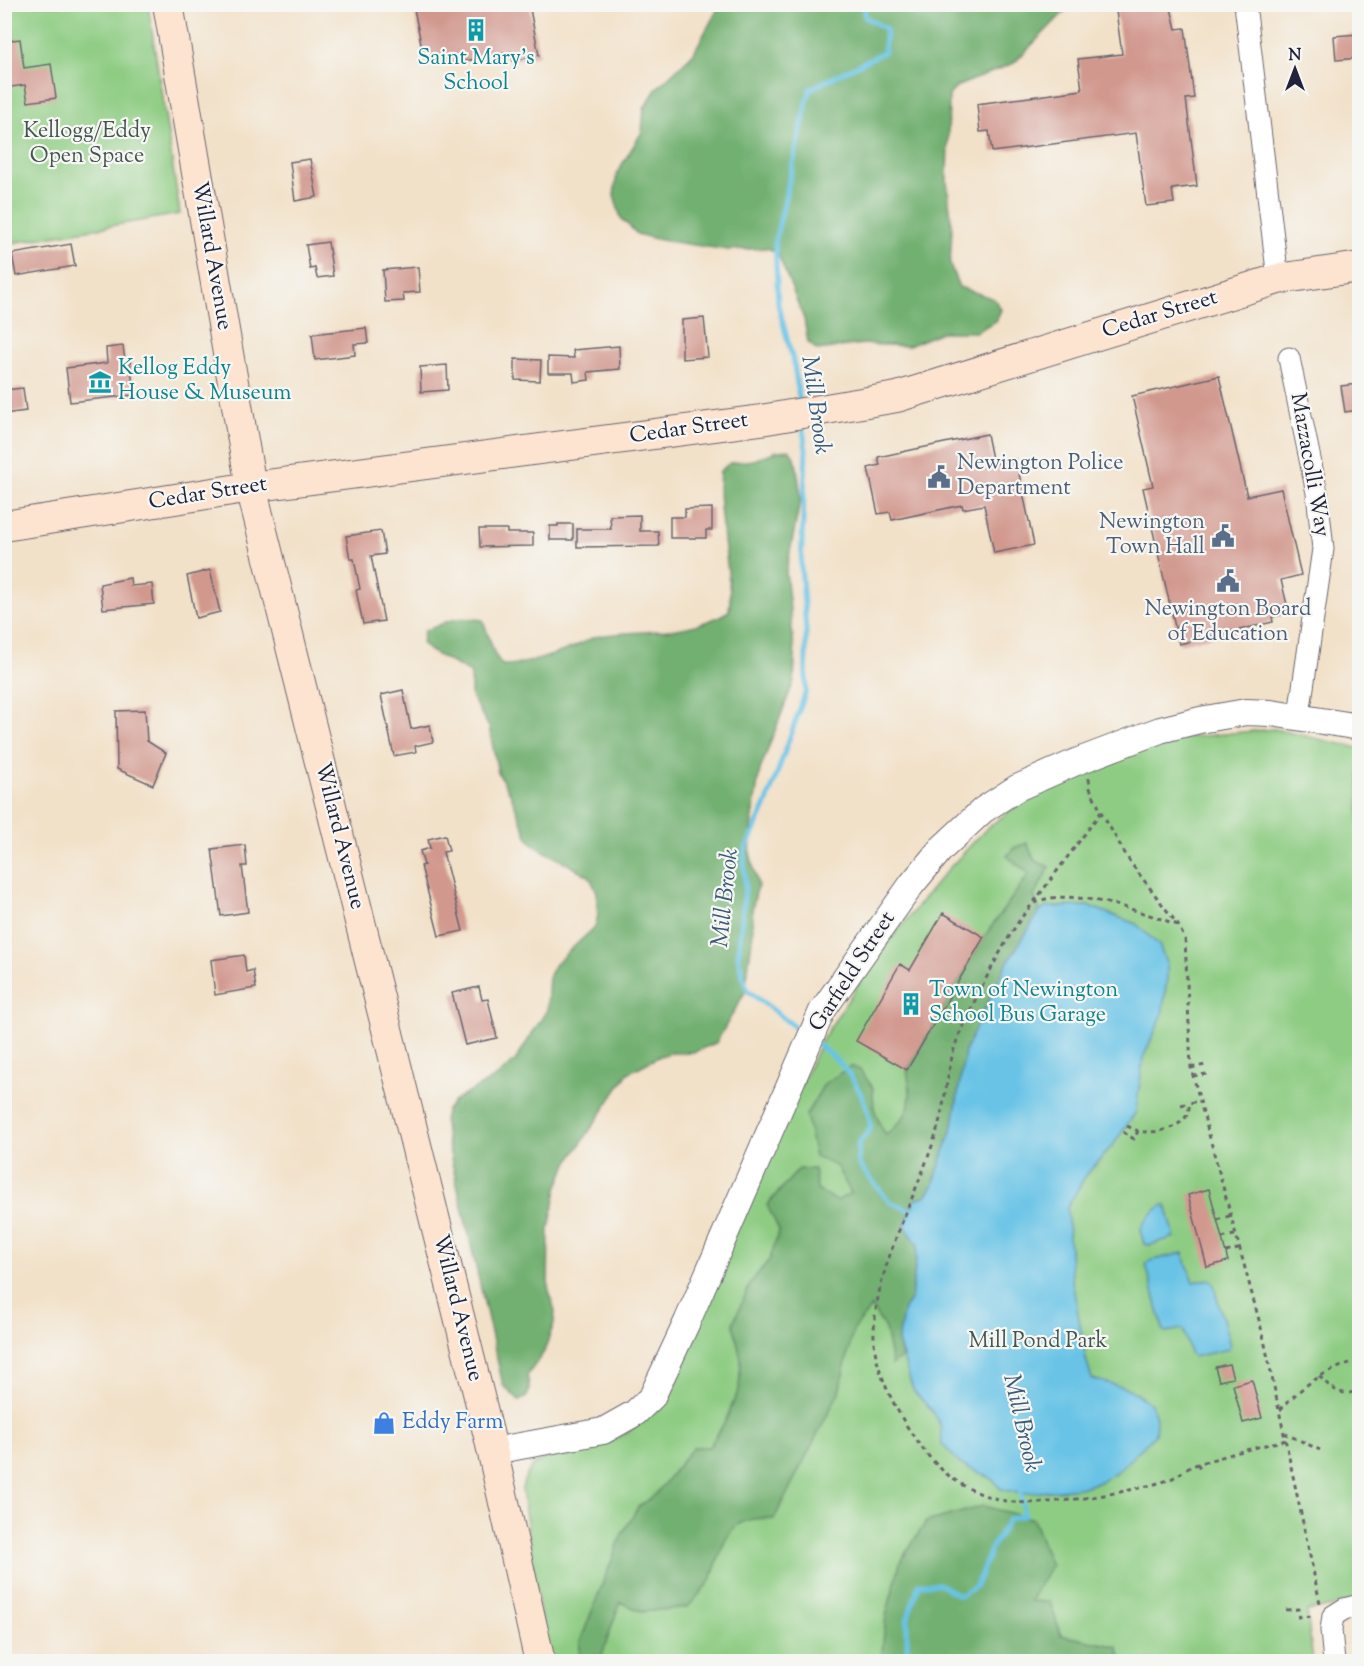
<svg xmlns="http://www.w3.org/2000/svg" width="1364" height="1666" font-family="'Sorts Mill Goudy',serif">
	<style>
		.green { fill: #8ecc83; stroke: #58775f; stroke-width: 1.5 }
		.forest { fill: #72b071; stroke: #4a6956; stroke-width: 1.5 }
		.water { fill: #68c3e6; stroke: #457290; stroke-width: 1.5 }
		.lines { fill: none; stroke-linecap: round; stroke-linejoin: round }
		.stream { stroke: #68c3e6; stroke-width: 5 }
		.building { fill: #d1988e }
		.minor-casing { stroke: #6b656d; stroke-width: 23 }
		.tertiary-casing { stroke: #6b656d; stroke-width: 28 }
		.secondary-casing { stroke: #6b656d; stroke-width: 32 }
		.path { stroke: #6b656d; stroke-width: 3; stroke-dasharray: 4.5 4.5; stroke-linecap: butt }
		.minor { stroke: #fff; stroke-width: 21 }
		.tertiary { stroke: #fff; stroke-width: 26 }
		.secondary { stroke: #fde4d1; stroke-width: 30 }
		.labels { text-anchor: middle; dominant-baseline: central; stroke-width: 4.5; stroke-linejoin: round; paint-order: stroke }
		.culture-label { font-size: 22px; fill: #0d838f; stroke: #f6f6f2; text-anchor: start }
		.park-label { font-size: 22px; fill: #425551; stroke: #f6f6f2 }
		.street-label { font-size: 22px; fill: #22223b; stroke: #f6f6f2 }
		.service-label { font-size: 22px; fill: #4e5e75; stroke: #f6f6f2; text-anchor: start }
		.shop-label { font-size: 22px; fill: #366cbe; stroke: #f6f6f2; text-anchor: start }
		.water-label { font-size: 24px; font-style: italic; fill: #3a5a77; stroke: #f6f6f2 }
	</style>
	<rect width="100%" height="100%" fill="#f6f6f2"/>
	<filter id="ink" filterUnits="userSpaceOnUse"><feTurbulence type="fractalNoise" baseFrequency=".0167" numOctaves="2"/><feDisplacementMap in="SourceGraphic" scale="12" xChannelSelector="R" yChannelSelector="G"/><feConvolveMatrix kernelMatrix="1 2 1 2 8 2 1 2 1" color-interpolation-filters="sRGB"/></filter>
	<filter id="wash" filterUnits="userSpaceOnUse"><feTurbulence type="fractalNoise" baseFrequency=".008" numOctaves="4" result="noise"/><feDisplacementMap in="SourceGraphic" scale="24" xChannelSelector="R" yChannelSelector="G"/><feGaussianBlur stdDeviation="1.35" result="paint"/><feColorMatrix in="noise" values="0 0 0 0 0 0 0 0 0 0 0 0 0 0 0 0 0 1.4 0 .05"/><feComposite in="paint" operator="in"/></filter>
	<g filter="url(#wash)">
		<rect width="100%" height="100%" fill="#f2e1c9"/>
		<path class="green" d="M5 5H148L180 214 5 244Z
			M1274 729 1359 748V1601L1307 1611 1313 1661H547L522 1489C529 1446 581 1454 613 1440 621 1437 629 1431 637 1426L823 1038 875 959 942 876 986 829 1015 807 1052 786 1162 740Z"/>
		<path class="forest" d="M720 5H1071L1014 63 958 86 949 95 947 181 952 229 950 265 959 287 994 299 1001 309 997 320 976 332H941L909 346 863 344 817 350 808 342 804 319 778 254 768 248 728 250 660 240 637 234 621 218 614 196 617 173 642 132 644 108 657 88 693 54Z
			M790 450 796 461 801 497 786 572 795 657 794 681 760 770 752 818 750 853 758 885 752 909 753 932 745 992 716 1043 694 1052 671 1053 660 1056 628 1073 566 1166 557 1189 549 1229 548 1287 555 1311 554 1323 544 1352 527 1376C530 1387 532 1397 519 1401L503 1385 448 1145 444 1122 446 1111 454 1101 496 1077 515 1061 547 1010 549 975 555 964 595 927 598 915 597 892 589 876 535 846 528 838 510 793 498 773 489 727 471 696V673L430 651 422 643 424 631C454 620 449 616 483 620L495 655 502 665C527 665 551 656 574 647 582 644 590 637 599 636 643 629 689 636 729 611L730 599C729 556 716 513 720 471L730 463 754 460 777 451Z
			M1027 843 1035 861 1050 867 1034 896 1040 911 1007 963 976 1027 965 1051 953 1125 933 1186 926 1196 915 1200 905 1225 918 1245 911 1299 904 1309 898 1341 902 1357 892 1365 885 1328 871 1307 853 1331 839 1392 774 1519C721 1513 726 1548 709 1582 704 1591 694 1599 688 1607L643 1612 620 1602 600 1661 579 1662 580 1642 622 1534 638 1507 656 1494 693 1447H709L725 1422 739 1389 741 1359 733 1323 751 1282 770 1259 779 1230 767 1205 799 1169H814L817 1190 837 1201 851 1193 836 1166 815 1157 806 1115 824 1084 851 1066 860 1070 873 1088C872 1106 876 1120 886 1135 912 1115 913 1100 907 1070L984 937 1029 874 1007 856 1014 848Z
			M983 1506 1033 1519 1051 1566 1030 1601 1050 1602 1061 1635 1118 1647 1122 1661H881L886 1616 901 1560 926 1522Z"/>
		<path class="water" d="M1089 906 1136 924 1159 945 1167 965V978L1162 1016 1143 1058 1136 1112 1113 1145 1086 1175 1067 1208 1072 1280 1086 1359 1092 1379 1129 1389 1151 1404 1156 1417 1155 1435 1118 1471 1099 1482 1080 1488 1021 1494 1001 1489 991 1478 960 1464 942 1444 941 1427 934 1413 913 1390 898 1341 904 1309 911 1299 918 1245 905 1226 915 1200 926 1196 933 1186 953 1125 965 1051 976 1027 1007 963 1040 911 1047 907Z
			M1166 1205 1175 1237 1150 1245 1144 1244C1143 1239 1140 1234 1141 1229 1144 1220 1158 1206 1166 1205Z
			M1183 1253 1193 1282 1209 1279 1213 1282 1230 1345 1228 1349 1194 1357 1190 1353 1183 1329 1166 1332 1163 1329 1146 1264 1150 1261Z"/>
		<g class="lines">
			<path class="stream" d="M800 404 794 365 778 304 775 242 810 89 884 52 886 29 865 17 864 4
				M802 422 806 450 801 566 806 630V691L767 802 744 853 745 889 738 958 747 990 804 1034
				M816 1043C846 1064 866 1092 871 1128L858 1144 859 1165 890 1202 915 1212
				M907 1662V1620L919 1584H939L960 1596 976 1586 992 1547 1009 1519 1024 1515 1020 1487"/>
		</g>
		<g id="blocks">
			<path class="building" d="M417 4H529L539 55 513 61 511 52 445 65 443 55 424 58 414 9 418 8Z
				M1115 4H1170L1176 29 1185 28 1194 98 1186 99 1197 186 1172 189 1174 203 1146 206 1136 133 992 152 989 131 980 132 977 104 1082 90 1078 59 1122 54Z
				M1359 34V58L1336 60 1334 36Z
				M20 39 24 68 51 64 56 98 28 102 25 85 4 88V71H8L4 41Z
				M310 159 317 197 295 201 290 162Z
				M328 242 333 276 317 278 315 268 310 269 306 245Z
				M71 244 75 266 16 276 12 254Z
				M418 267 420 292 403 293 404 301 385 302 383 270Z
				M704 318 708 357 682 359V320Z
				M366 328 368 343 354 344 355 355 315 360 312 334Z
				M123 346 125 361 130 360 134 395 70 402 66 368 107 363 106 348Z
				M619 346 620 369 588 372 589 380 574 382 573 373H548V357L574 358 573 350Z
				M515 359 541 360 540 381 515 380Z
				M447 365 448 390 421 392 420 367Z
				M1219 376 1247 496 1281 489 1301 575 1281 580 1289 613 1272 617 1273 622 1179 644 1143 488 1153 486 1132 396Z
				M1359 384V410L1345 412 1341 386Z
				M23 388 26 411 4 414V390Z
				M987 434 993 464 1016 459 1034 545 994 553 984 505 963 509 962 505 892 520 890 512 878 514 868 468 880 465 878 457Z
				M712 508V530H706V538H670V517H685V509Z
				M640 515V531H658L659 546 577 547V529H611L610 516Z
				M558 524H573V540H550V526H558Z
				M479 529H507V533H533V546L480 547Z
				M381 531 385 554 371 556 384 621 363 624 356 590 360 589 354 559H350L346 536Z
				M210 570 220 612 196 618 187 576Z
				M130 578 131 586 152 584 154 604 103 609 100 584Z
				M403 690 411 729 430 725 433 742 415 746 416 752 394 756 381 695Z
				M145 710 147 741 166 753 153 785 117 769 116 711Z
				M445 835 449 851 443 852 463 931 439 936 421 866 424 865 420 851 430 848 428 839Z
				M245 845 247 866H242L248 912 221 916 212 849Z
				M943 913 984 937 907 1070 856 1041 900 964 910 970Z
				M244 955 246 972 253 970 256 988 215 995 211 960Z
				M479 987 482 1000 488 999 497 1038 465 1045 452 993Z
				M1209 1189 1228 1261 1207 1267 1188 1195Z
				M1229 1364 1233 1378 1219 1381 1215 1367Z
				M1252 1380 1262 1418 1243 1423 1233 1385Z"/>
		</g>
	</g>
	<g filter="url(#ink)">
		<use href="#blocks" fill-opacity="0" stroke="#6b656d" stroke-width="1.5"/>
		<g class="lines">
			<g class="minor-casing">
				<path id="minor" d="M1245 4 1278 279
					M1289 358 1317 493 1323 549 1299 715
					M1334 1662 1331 1630 1333 1616 1344 1609 1360 1605"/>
			</g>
			<g class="tertiary-casing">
				<path id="tertiary" d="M493 1451 603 1431 635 1413 652 1397 687 1322 822 1011 912 884 941 849 983 810 1017 788 1076 762 1160 730 1200 720 1246 712 1271 713 1360 727"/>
			</g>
			<g class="secondary-casing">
				<path id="secondary" d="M168 4 251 487 489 1436 540 1662
					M4 526 251 487 761 420 897 397 1278 279 1360 267"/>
			</g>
			<path class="path" d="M1089 778 1090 788 1101 812 1130 862 1178 925 1185 939 1191 1068 1263 1335 1320 1603
				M1034 902 1101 812
				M1178 925C1145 913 1068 885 1035 903 1017 912 962 1023 955 1046 947 1071 946 1098 939 1123 921 1191 872 1268 874 1340 875 1370 895 1409 912 1434 936 1470 962 1492 1006 1501 1041 1508 1133 1492 1168 1480 1179 1476 1187 1467 1198 1464 1227 1455 1256 1447 1286 1440
				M1191 1068 1205 1065
				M1193 1076 1207 1074
				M1181 1105 1189 1103
				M1127 1126 1138 1131
				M1123 1132 1134 1139 1138 1131C1156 1135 1192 1127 1189 1103L1199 1101
				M1217 1220 1232 1215
				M1222 1238 1238 1234
				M1226 1252 1242 1248
				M1319 1376C1332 1389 1340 1398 1360 1390
				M1280 1410C1307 1381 1322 1373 1360 1359
				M1284 1433 1320 1450
				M1198 1464 1201 1472
				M1286 1610 1298 1609 1299 1616
				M1297 1617 1314 1616"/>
			<use href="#minor" class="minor"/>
			<use href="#tertiary" class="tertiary"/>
			<use href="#secondary" class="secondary"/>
		</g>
	</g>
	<defs>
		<g id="building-bare" transform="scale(1.8)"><path d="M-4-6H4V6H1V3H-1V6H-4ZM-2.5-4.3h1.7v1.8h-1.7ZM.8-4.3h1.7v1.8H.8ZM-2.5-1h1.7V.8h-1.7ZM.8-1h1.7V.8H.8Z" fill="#0f9aa8" stroke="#f6f6f2" stroke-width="2.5" paint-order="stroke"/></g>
		<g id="museum-bare" transform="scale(1.8)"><path d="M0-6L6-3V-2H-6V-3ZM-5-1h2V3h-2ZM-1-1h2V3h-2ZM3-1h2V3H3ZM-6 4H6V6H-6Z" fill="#0f9aa8" stroke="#f6f6f2" stroke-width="2.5" paint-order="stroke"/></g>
		<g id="civic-bare" transform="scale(1.8)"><path d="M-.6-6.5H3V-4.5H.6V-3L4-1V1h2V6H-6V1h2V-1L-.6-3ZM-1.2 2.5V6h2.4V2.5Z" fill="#5c6f8a" stroke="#f6f6f2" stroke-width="2.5" paint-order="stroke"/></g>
		<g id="shop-bare" transform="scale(1.8)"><path d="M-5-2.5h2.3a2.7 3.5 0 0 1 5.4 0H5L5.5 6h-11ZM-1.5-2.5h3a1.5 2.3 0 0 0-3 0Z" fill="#3f7fe0" stroke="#f6f6f2" stroke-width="2.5" paint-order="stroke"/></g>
	</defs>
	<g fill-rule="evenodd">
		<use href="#building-bare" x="476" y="30"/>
		<use href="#museum-bare" x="100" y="382"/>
		<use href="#civic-bare" x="939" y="477"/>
		<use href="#civic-bare" x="1223" y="536"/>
		<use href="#civic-bare" x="1228" y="581"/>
		<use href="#building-bare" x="911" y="1004"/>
		<use href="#shop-bare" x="384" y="1423"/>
	</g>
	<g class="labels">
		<g class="culture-label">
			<text x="476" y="59" text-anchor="middle">Saint Mary's<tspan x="476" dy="25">School</tspan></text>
			<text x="118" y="369">Kellog Eddy<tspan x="118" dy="25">House &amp; Museum</tspan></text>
			<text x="929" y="991">Town of Newington<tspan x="929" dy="25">School Bus Garage</tspan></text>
		</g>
		<g class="park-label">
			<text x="87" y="132">Kellogg/Eddy<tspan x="87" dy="25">Open Space</tspan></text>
			<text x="1038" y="1342">Mill Pond Park</text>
		</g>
		<g class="street-label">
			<text transform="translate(211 256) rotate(80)">Willard Avenue</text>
			<text transform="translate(1160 315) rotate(-17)">Cedar Street</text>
			<text transform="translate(689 429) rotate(-8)">Cedar Street</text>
			<text transform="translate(1309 465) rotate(80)">Mazzacolli Way</text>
			<text transform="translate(208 494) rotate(-9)">Cedar Street</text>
			<text transform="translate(339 836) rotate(76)">Willard Avenue</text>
			<text transform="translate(853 972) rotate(-57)">Garfield Street</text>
			<text transform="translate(457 1308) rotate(76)">Willard Avenue</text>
		</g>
		<g class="service-label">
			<text x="957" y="464">Newington Police<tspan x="957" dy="25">Department</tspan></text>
			<text x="1205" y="523" text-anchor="end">Newington<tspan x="1205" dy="25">Town Hall</tspan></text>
			<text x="1228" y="610" text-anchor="middle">Newington Board<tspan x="1228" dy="25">of Education</tspan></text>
		</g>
		<g class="shop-label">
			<text x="402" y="1423">Eddy Farm</text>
		</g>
		<g class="water-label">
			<text transform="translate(815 405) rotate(82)">Mill Brook</text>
			<text transform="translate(726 898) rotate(-84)">Mill Brook</text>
			<text transform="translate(1021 1423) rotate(77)">Mill Brook</text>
		</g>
	</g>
	<rect width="1364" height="1666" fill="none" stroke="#f6f6f2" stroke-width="24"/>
	<g transform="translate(1295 69)" stroke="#f6f6f2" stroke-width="4.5" paint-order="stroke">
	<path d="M0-4.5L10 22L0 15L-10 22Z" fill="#22223b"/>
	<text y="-9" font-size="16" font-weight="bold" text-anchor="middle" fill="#22223b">N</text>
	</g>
</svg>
